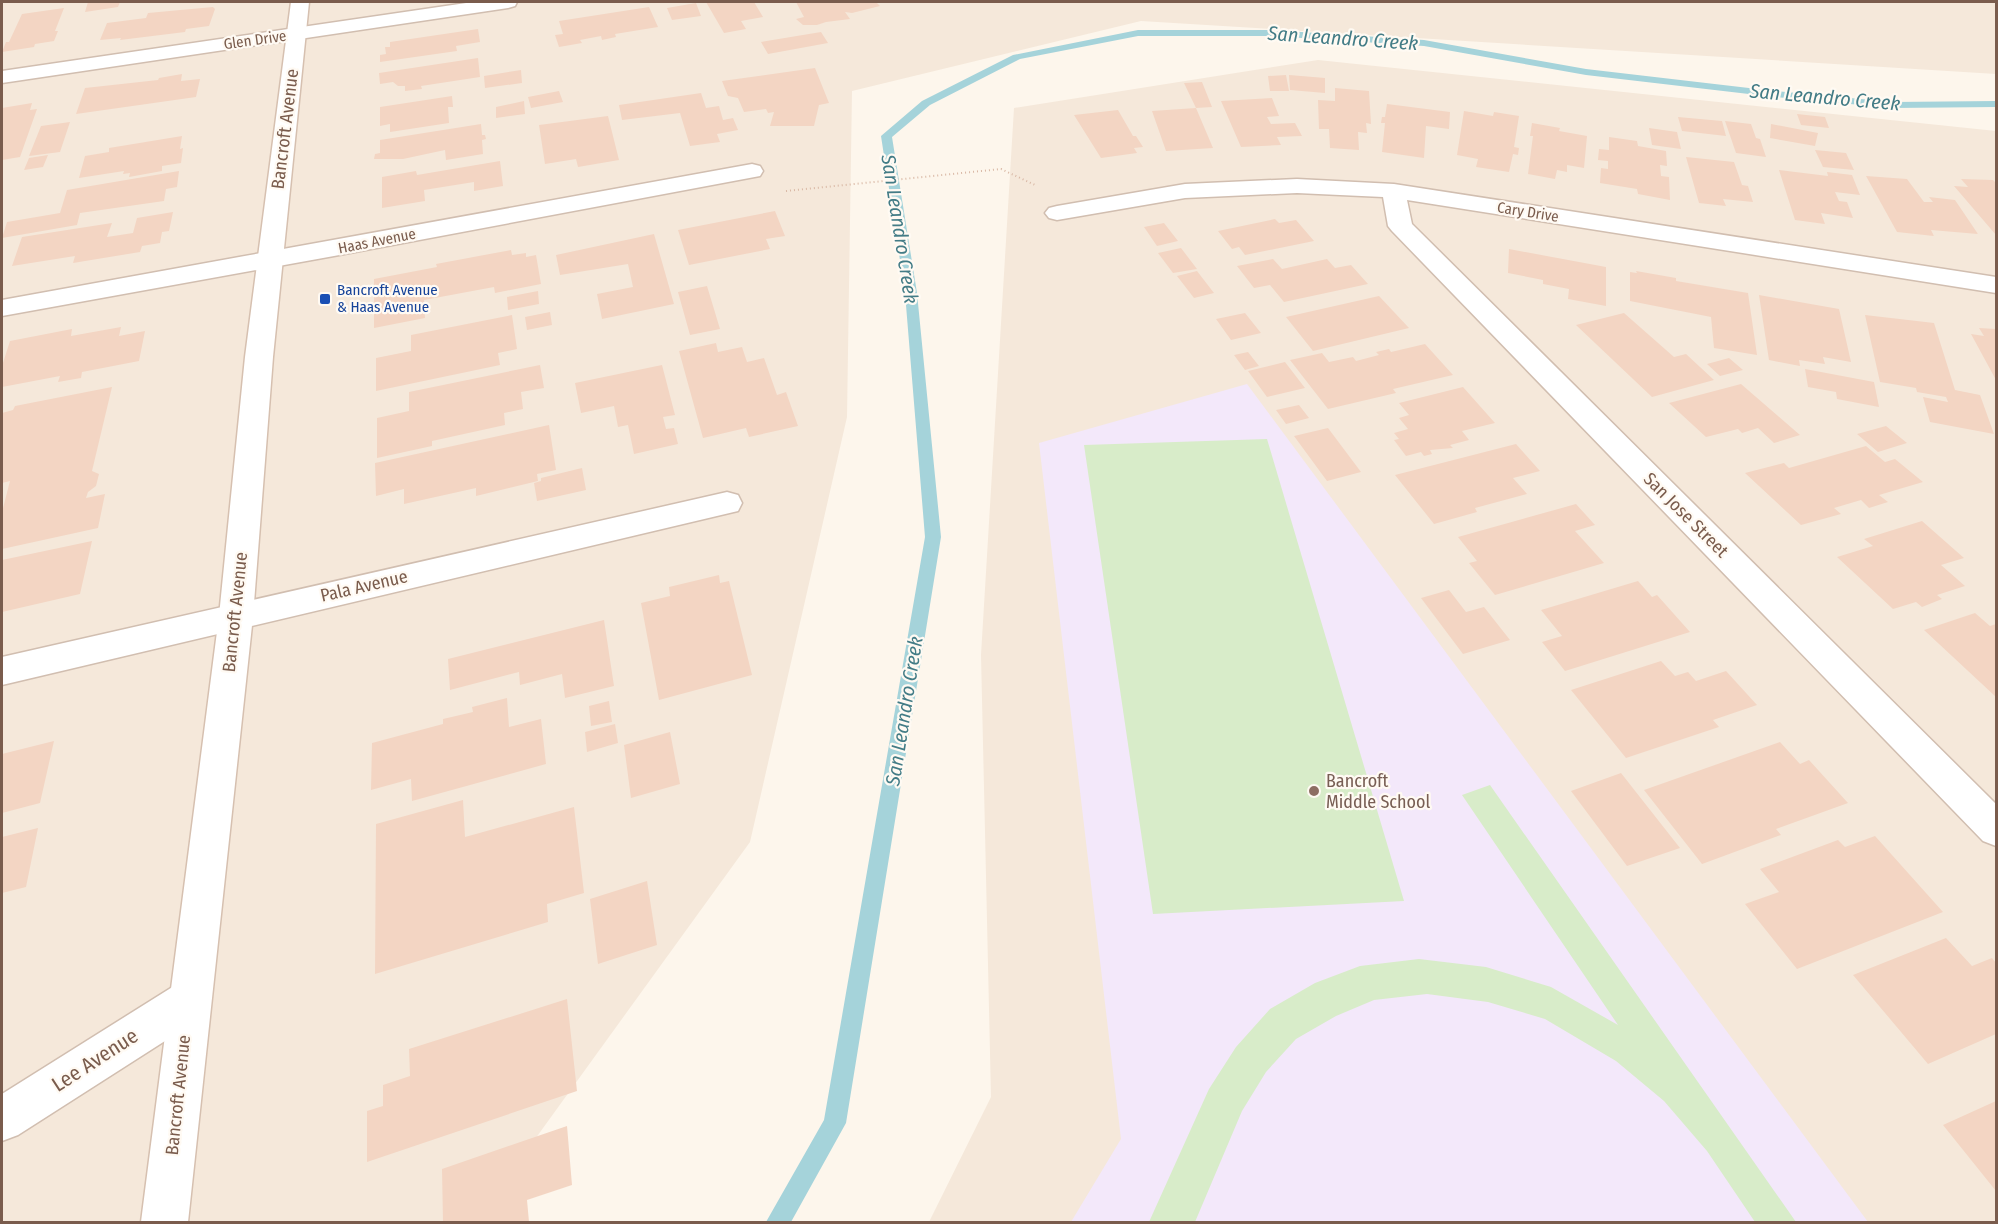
<svg xmlns="http://www.w3.org/2000/svg" width="1998" height="1224" font-family="'Fira Sans Condensed',sans-serif">
	<style>
		.residential { fill: #f5e8da }
		.education { fill: #f3e8fa }
		.green { fill: #d8ecc9 }
		.lines { fill: none; stroke-linecap: round; stroke-linejoin: round }
		.stream { fill: #a5d3da; fill-rule: evenodd }
		.building { fill: #f3d5c3 }
		.street-casing { stroke: #d1beb0; stroke-width: 3 }
		.secondary-casing { stroke: #d6c0b0; stroke-width: 3 }
		.path { stroke: #d9b8a5; stroke-width: 2; stroke-dasharray: 1 3; stroke-linecap: butt }
		.street { fill: #fff; fill-rule: evenodd }
		.secondary { fill: #fff; fill-rule: evenodd }
		.transit-dot { fill: #1a4fb4; stroke: #fffaf3; stroke-width: 2 }
		.education-dot { fill: #8d6e63; stroke: #fffaf3; stroke-width: 2 }
		.labels { text-anchor: middle; dominant-baseline: central; stroke-width: 4.5; stroke-linejoin: round; paint-order: stroke }
		.far-street-label { font-size: 15px; fill: #7a5c4d; stroke: #fffaf3 }
		.far-transit-label { font-size: 15px; fill: #164399; stroke: #fffaf3; text-anchor: start }
		.street-label { font-size: 18px; fill: #7a5c4d; stroke: #fffaf3 }
		.education-label { font-size: 18px; fill: #785e54; stroke: #fffaf3; text-anchor: start }
		.water-label { font-size: 20px; font-style: italic; fill: #437c86; stroke: #fffaf3 }
		.near-street-label { font-size: 21px; fill: #7a5c4d; stroke: #fffaf3 }
	</style>
	<rect width="100%" height="100%" fill="#fdf6ec"/>
	<path class="residential" d="M2 2H1996V74L1141 21 852 91 847 417 750 842 475 1222H2Z
		M1318 60 1996 131V1222H929L991 1097 981 655 1014 108Z"/>
	<path class="education" d="M1247 384 1868 1222H1071L1121 1139 1039 443Z"/>
	<path class="green" d="M1267 439 1404 901 1153 914 1084 445Z
		M1490 785 1796 1222H1755L1707 1151 1664 1101 1616 1061 1545 1019 1488 1002 1427 994 1374 1000 1336 1016 1296 1039 1266 1072 1242 1111 1195 1222H1149L1209 1089 1236 1047 1270 1009 1315 983 1360 966 1419 959 1486 967 1551 987 1618 1025 1462 795Z"/>
	<g class="lines">
		<path class="stream" d="M1138 30H1271L1424 40 1586 69 1766 90 1893 102 1996 101V107L1893 108 1766 96 1586 75 1424 46 1271 36H1138L1020 59 930 105 892 137 917 293 941 537 846 1123 791 1222H766L824 1120 925 537 905 293 881 136 922 101 1013 55Z"/>
	</g>
	<path class="building" d="M88 2H120L118 7 85 12Z
		M706 2H754L763 17 741 21 746 29 724 33Z
		M796 2H876L880 6 852 13 845 12 850 19 826 22 817 25H803L796 19 804 17Z
		M696 3 701 16 672 20 667 8Z
		M213 7 215 9 209 26 186 29 185 32 120 40 121 38 100 40 107 23 146 18 148 13Z
		M649 7 658 27 615 34 616 37 602 40 601 36 580 40 582 43 559 47 555 35 563 34 559 21Z
		M64 8 55 31H58L54 41 35 44 34 47 2 52 6 42H9L22 14Z
		M478 29 480 42 456 46 457 51 380 62V55L386 54 385 47H390V42Z
		M821 32 828 43 768 54 761 42Z
		M478 58 480 77 421 86 422 89 405 91V86H398L393 82 380 84 379 73Z
		M815 68 829 103 819 105 814 126H770L774 112 768 113 766 109 744 112 738 98 728 96 722 81Z
		M521 70 522 83 485 88 484 76Z
		M182 74 181 81 200 79 196 97 76 114 85 88 158 80 159 78Z
		M1286 75 1289 91H1270L1268 76Z
		M1289 75 1325 78V93L1290 90Z
		M1202 82 1212 107 1196 108 1184 83Z
		M1335 88 1369 91 1371 124 1366 123 1367 133 1358 132 1359 150 1330 148 1329 129H1319L1318 100 1335 101Z
		M559 91 563 102 531 108 528 97Z
		M701 93 706 108 719 106 723 120 733 118 738 130 717 134 720 142 690 146 680 113 622 120 619 105Z
		M452 96 453 107H448L449 123 390 132V124L380 126V107Z
		M1272 98 1279 116 1267 117 1271 124 1295 123 1302 136 1277 137 1281 145 1241 147 1221 101Z
		M524 101 525 114 496 118V107Z
		M32 103 30 110 37 109 20 157 2 160V108Z
		M1387 104 1450 112 1449 129 1426 126 1424 158 1382 152 1385 123H1381L1382 117H1385Z
		M1196 108 1213 148 1166 151 1152 111Z
		M1118 110 1133 136H1136L1143 147 1134 148 1137 153 1101 158 1074 115Z
		M1464 111 1493 116 1494 112 1519 116 1514 147 1519 148 1518 155 1513 154 1509 172 1476 167 1478 159 1457 155Z
		M1797 114 1825 117 1829 128 1801 125Z
		M608 116 619 160 578 167 576 159 545 164 539 125Z
		M1678 117 1722 121 1726 136 1682 131Z
		M1725 121 1751 124 1756 138 1760 139 1766 157 1736 153Z
		M70 122 60 152 29 156 41 126Z
		M1532 123 1560 128 1559 131 1587 136 1584 168 1567 165V172L1557 170 1555 179 1528 174 1533 136H1530Z
		M481 124 482 135H485L486 139 482 140 483 154 446 160 445 150 403 159H374L375 154 380 153V140Z
		M1771 124 1818 133 1815 146 1770 138Z
		M1649 128 1677 132 1681 149 1652 145Z
		M182 136 180 149 183 148 181 163 162 166V171L129 177 130 173 123 174 124 171 79 178 85 156 109 152V148Z
		M1609 137 1637 141 1638 146 1666 151 1667 166 1660 165 1661 176 1669 177 1670 200 1638 194 1637 189 1600 183 1601 168 1608 169V161L1598 160 1599 149 1609 150Z
		M1815 150 1846 153 1854 170 1823 167Z
		M48 155 43 167 24 170 29 158Z
		M1686 157 1734 162 1742 185 1748 186 1753 202 1723 199 1726 206 1699 203Z
		M500 161 503 186 474 191V182L424 190 425 201 382 208V177L416 171 417 175Z
		M1779 170 1828 176 1827 172 1852 175 1860 195 1835 192 1839 201 1847 202 1853 218 1821 213 1825 224 1795 220Z
		M179 171 177 187 166 189 164 201 80 213 77 225 2 238 7 222 60 213 67 190Z
		M1866 176 1907 179 1924 202H1933L1929 197 1955 200 1978 234 1931 230 1934 236 1897 232Z
		M1961 179 1993 180 1996 183V235L1954 186 1968 187Z
		M775 211 785 236 766 239 770 249 689 265 678 230Z
		M173 212 169 231 162 232 160 243 142 246 140 252 73 263 75 256 12 266 22 237 112 223 107 237 133 233 137 218Z
		M1275 219 1279 223 1296 220 1314 241 1245 255 1239 247 1232 249 1218 231Z
		M1164 223 1178 241 1157 246 1144 227Z
		M654 234 674 304 602 319 597 294 633 287 628 264 560 275 556 255Z
		M1181 248 1197 269 1173 273 1158 253Z
		M1509 249 1606 267V306L1568 299 1569 289 1543 284V280L1508 273Z
		M511 250 512 255 526 253V257L536 255 541 284 495 293 494 287 424 300 425 318 374 328V279L437 267 436 264Z
		M1273 259 1282 269 1327 259 1335 268 1351 265 1368 284 1284 302 1270 285 1254 288 1237 266Z
		M1197 271 1214 293 1194 298 1177 276Z
		M1636 271 1676 278V281L1748 293 1757 355 1714 348 1711 317 1630 301V272L1637 273Z
		M707 286 720 329 690 335 678 292Z
		M538 291 539 304 508 310 507 297Z
		M1759 295 1839 309 1851 362 1823 357 1825 364 1799 360 1800 366 1769 360Z
		M1379 296 1409 328 1313 351 1286 317Z
		M550 312 552 325 527 330 525 317Z
		M1245 313 1261 333 1231 340 1216 319Z
		M1624 313 1674 357 1686 354 1714 380 1652 397 1576 325Z
		M512 315 517 349 498 353 500 365 376 391V358L411 351V335Z
		M1865 315 1934 323 1955 390 1980 395 1994 434 1930 422 1923 397 1948 402 1946 397 1917 392 1916 388 1880 382Z
		M121 327 119 336 145 331 139 361 82 372 81 378 58 382 60 376 2 387V366L10 341 72 329 71 336Z
		M1979 328 1996 329V380L1971 334 1984 336Z
		M716 343 718 352 742 347 747 362 764 358 777 395 786 392 798 426 749 437 746 428 703 438 679 351Z
		M1425 344 1453 375 1393 389 1396 393 1328 409 1290 360 1322 353 1329 362 1353 357 1356 361 1379 355 1376 352 1389 349 1391 352Z
		M1248 352 1259 366 1245 370 1234 355Z
		M1729 358 1743 370 1720 376 1707 364Z
		M1285 362 1305 388 1267 397 1248 371Z
		M540 365 544 388 521 392 523 409 504 413 505 425 432 441V446L377 458V418L409 411V392Z
		M662 365 675 415 663 417 666 429 674 428 678 444 634 454 628 425 618 427 614 406 581 413 575 383Z
		M1805 369 1874 382 1879 407 1837 399 1836 392 1808 387Z
		M1741 384 1800 435 1774 443 1758 428 1742 433 1738 429 1706 437 1669 403Z
		M112 387 92 471 99 474 96 486 88 492 86 498 105 494 98 528 2 549V512L10 481 2 483V413L13 410 15 406Z
		M1463 387 1495 423 1462 431 1469 440 1450 445 1453 448 1430 450 1432 454 1424 456 1421 452 1406 456 1394 440 1399 439 1394 433 1408 429 1399 418 1409 415 1399 403Z
		M1299 405 1309 418 1286 424 1276 410Z
		M549 425 556 470 537 474 538 481 476 496V488L404 504V489L376 496 375 463Z
		M1886 426 1907 443 1878 452 1857 434Z
		M1328 428 1361 472 1327 481 1294 436Z
		M1516 444 1540 471 1513 478 1527 494 1475 508 1477 512 1434 524 1395 475Z
		M1866 446 1885 462 1895 459 1923 482 1879 495 1888 502 1869 508 1861 500 1834 508 1841 514 1801 525 1745 473 1784 463 1789 468Z
		M582 468 586 490 537 501 534 483 541 481V478Z
		M1576 504 1595 525 1575 531 1604 563 1495 595 1469 563 1477 561 1458 537Z
		M1922 521 1964 558 1941 565 1965 586 1937 595 1942 599 1922 607 1916 602 1893 609 1837 557 1873 546 1864 539Z
		M92 541 80 594 2 612V560Z
		M719 575 720 583 729 581 752 675 659 700 641 603 670 596 669 587Z
		M1638 581 1652 597 1657 595 1690 632 1565 671 1542 642 1562 636 1541 610Z
		M1449 590 1466 612 1484 607 1510 640 1463 654 1421 598Z
		M1975 613 1990 626 1996 624V697L1924 630Z
		M604 620 614 686 565 698 562 674 520 685 519 672 450 690 448 659Z
		M1661 661 1675 676 1688 672 1696 681 1726 671 1757 705 1713 720 1719 727 1626 758 1571 690Z
		M507 698 509 727 541 719 546 764 412 801 411 779 371 790 372 743 443 724V719L473 712 472 707Z
		M609 701 612 722 591 726 589 706Z
		M615 724 618 743 587 752 585 732Z
		M670 732 680 784 631 798 624 745Z
		M54 741 40 803 2 813V754Z
		M1780 742 1800 764 1809 760 1848 803 1776 829 1781 835 1702 864 1644 790Z
		M1621 773 1680 848 1627 866 1571 791Z
		M463 800 465 837 574 807 584 893 547 904 548 922 375 974 376 824Z
		M38 828 26 887 2 893V837Z
		M1875 836 1943 912 1797 969 1745 904 1779 892 1760 869 1838 840 1845 847Z
		M647 881 657 945 598 964 590 899Z
		M1946 938 1972 966 1992 958 1996 963V1034L1928 1064 1853 975Z
		M567 999 577 1091 367 1162V1111L383 1106V1085L410 1076 409 1049Z
		M1996 1101V1191L1943 1125Z
		M567 1126 572 1185 527 1200 529 1222H443L442 1169Z"/>
	<g class="lines">
		<g class="street-casing">
			<path id="street" d="M473 2H517L515 6 508 8 2 83V71Z
				M752 164 760 166 763 171 760 176 334 256 2 316V300Z
				M1297 179 1394 184 1996 277V293L1407 200 1412 224 1996 804V846L1983 841 1392 231 1388 226 1383 197 1297 193 1185 198 1057 220 1049 218 1045 213 1049 208 1057 206 1185 184Z
				M727 492 738 495 742 503 738 511 2 685V657Z
				M189 980 204 986 210 1001 204 1016 18 1135 2 1141V1094L174 986Z"/>
		</g>
		<g class="secondary-casing">
			<path id="secondary" d="M291 2H309L273 357 253 616 188 1222H141L219 616 245 357Z"/>
		</g>
		<path class="path" d="M786 191 1001 169 1035 185"/>
		<use href="#street" class="street"/>
		<use href="#secondary" class="secondary"/>
	</g>
	<rect class="transit-dot" x="319" y="293" width="12" height="12" rx="3"/>
	<circle class="education-dot" cx="1314" cy="791" r="6"/>
	<g class="labels">
		<g class="far-street-label">
			<text transform="translate(255 40) rotate(-8)">Glen Drive</text>
			<text transform="translate(1528 212) rotate(9)">Cary Drive</text>
			<text transform="translate(377 241) rotate(-11)">Haas Avenue</text>
		</g>
		<g class="far-transit-label">
			<text x="337" y="290">Bancroft Avenue<tspan x="337" dy="17">&amp; Haas Avenue</tspan></text>
		</g>
		<g class="street-label">
			<text transform="translate(285 129) rotate(-83)">Bancroft Avenue</text>
			<text transform="translate(1686 515) rotate(45)">San Jose Street</text>
			<text transform="translate(364 586) rotate(-13)">Pala Avenue</text>
			<text transform="translate(235 612) rotate(-84)">Bancroft Avenue</text>
			<text transform="translate(178 1095) rotate(-84)">Bancroft Avenue</text>
		</g>
		<g class="education-label">
			<text x="1326" y="781">Bancroft<tspan x="1326" dy="21">Middle School</tspan></text>
		</g>
		<g class="water-label">
			<text transform="translate(1343 38) rotate(4)">San Leandro Creek</text>
			<text transform="translate(1825 97) rotate(5)">San Leandro Creek</text>
			<text transform="translate(900 229) rotate(81)">San Leandro Creek</text>
			<text transform="translate(904 711) rotate(-81)">San Leandro Creek</text>
		</g>
		<g class="near-street-label">
			<text transform="translate(95 1060) rotate(-33)">Lee Avenue</text>
		</g>
	</g>
	<rect width="1998" height="1224" fill="none" stroke="#7a5c4d" stroke-width="6"/>
</svg>
